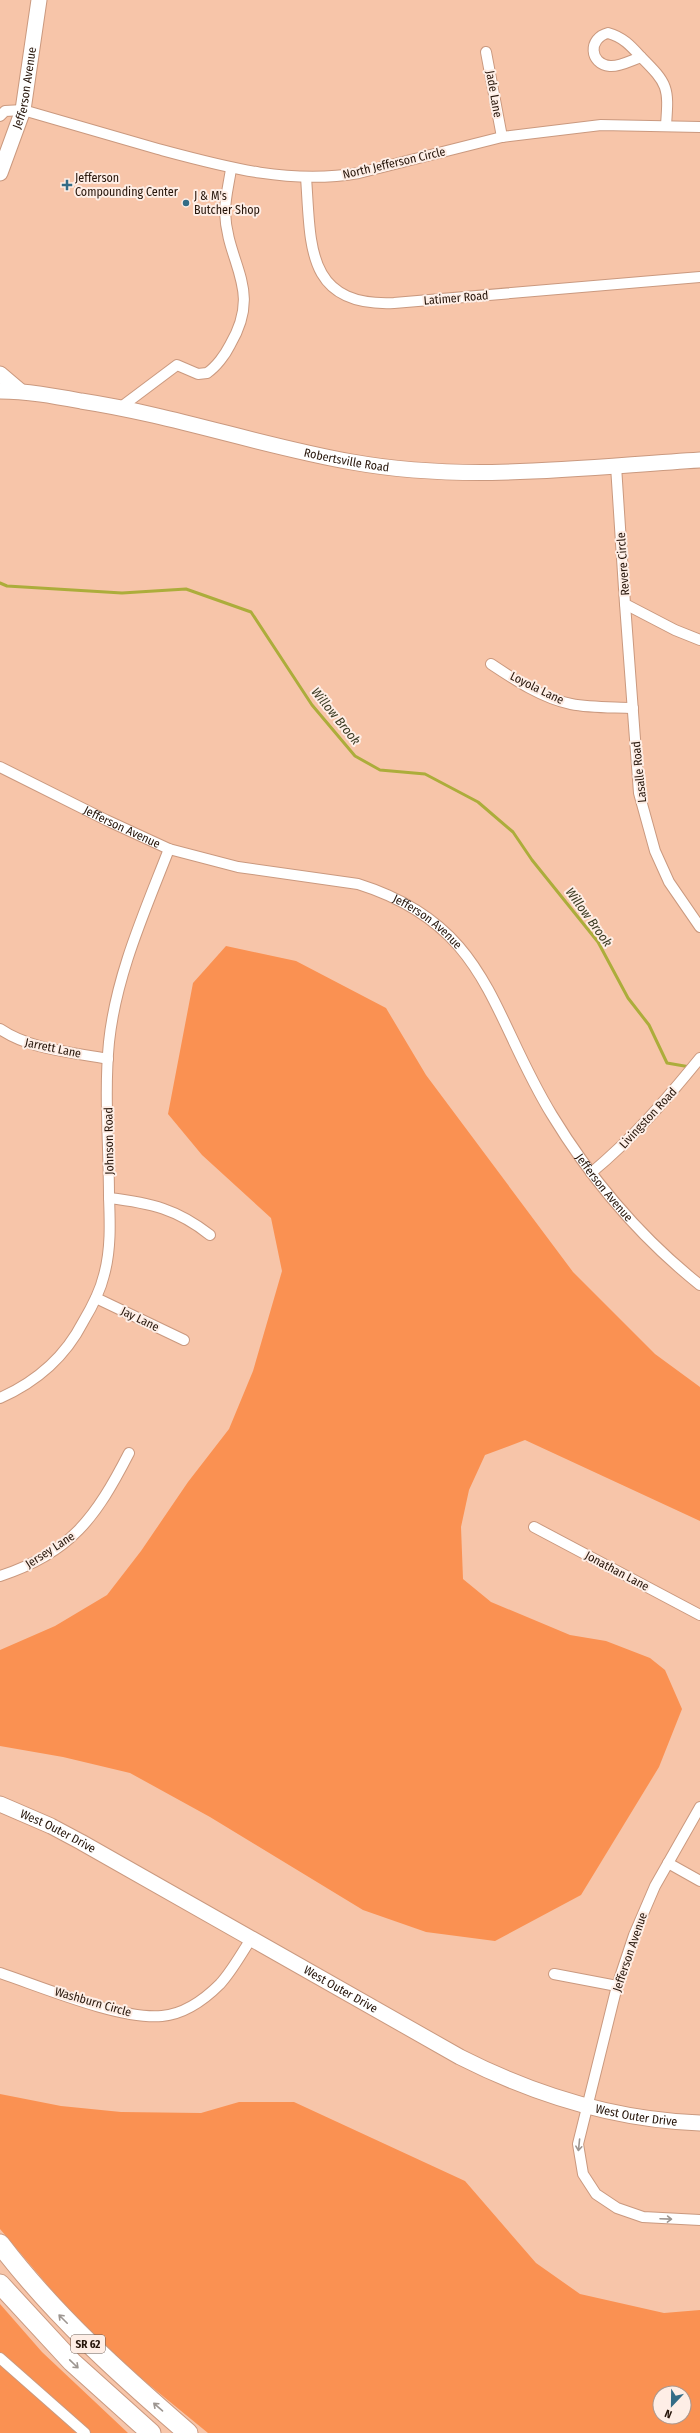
<svg xmlns="http://www.w3.org/2000/svg" width="700" height="2433" font-family="'Fira Sans Condensed',sans-serif">
	<style>
		.green { fill: #fa9152; fill-rule: evenodd }
		.lines { fill: none; stroke-linecap: round; stroke-linejoin: round }
		.stream { stroke: #acad3b; stroke-width: 3 }
		.street-casing { stroke: #ca997f; stroke-width: 12 }
		.secondary-casing { stroke: #ca997f; stroke-width: 17 }
		.highway-casing { stroke: #ca997f; stroke-width: 21 }
		.street { stroke: #fff; stroke-width: 10 }
		.secondary { stroke: #fff; stroke-width: 15 }
		.highway { stroke: #fff; stroke-width: 19 }
		.oneway { stroke: #9d9691 }
		.poi-dot { fill: #336c86; stroke: #feeee6; stroke-width: 1.5 }
		.labels { text-anchor: middle; dominant-baseline: central; stroke-width: 4; stroke-linejoin: round; paint-order: stroke }
		.shield { fill: #feeee6; stroke: #67564c; stroke-width: 1 }
		.shield-label { font-size: 11px; font-weight: bold; fill: #26150a }
		.street-label { font-size: 12px; fill: #26150a; stroke: #feeee6 }
		.poi-label { font-size: 12px; fill: #26150a; stroke: #feeee6; text-anchor: start }
		.water-label { font-size: 13px; font-style: italic; fill: #3a3b23; stroke: #feeee6 }
	</style>
	<rect width="100%" height="100%" fill="#f7c5a9"/>
	<path class="green" d="M226 946 296 961 386 1008 426 1075 573 1272 655 1354 700 1387V1521L525 1440 485 1455 469 1490 461 1527 463 1579 491 1602 570 1635 606 1641 650 1658 665 1670 682 1709 659 1767 581 1895 495 1941 426 1932 363 1910 210 1817 130 1773 63 1757 0 1746V1650L55 1626 107 1595 141 1551 188 1482 229 1429 253 1371 282 1271 271 1218 202 1155 168 1114 193 983Z
		M0 2094 61 2106 121 2112 201 2113 239 2102H294L465 2181 536 2263 580 2294 664 2313 700 2310V2433H208L120 2361 60 2300 0 2229ZM660 2393H684V2417H660Z
		M0 2304 42 2352 128 2433H0Z"/>
	<g class="lines">
		<path class="stream" d="M0 583 7 586 122 593 186 589 251 612 312 705 355 756 380 770 425 774 478 802 513 832 532 860 598 942 628 998 649 1025 667 1063 690 1067"/>
		<g class="street-casing">
			<g id="street">
				<path d="M608 33C623 37 631 46 641 57 632 60 619 67 610 66 589 64 588 38 608 33Z"/>
				<path d="M486 52 502 137"/>
				<path d="M641 57C668 84 669 87 666 125"/>
				<path d="M0 116 5 111 23 110C68 123 113 136 158 149 225 167 289 185 359 173L502 137 601 125 700 127"/>
				<path d="M306 177C311 245 305 307 394 303L700 277"/>
				<path d="M121 407 177 365 198 374 207 373C216 367 225 355 230 345 263 289 227 265 225 212 225 198 229 183 231 169"/>
				<path d="M616 466 625 604 675 630 700 640"/>
				<path d="M625 604 639 793 655 851 669 882 700 927"/>
				<path d="M491 664C515 680 542 698 571 704 591 708 612 707 633 708"/>
				<path id="s1" d="M0 767 106 820 169 849 238 867 358 884C489 925 490 1014 552 1115 591 1179 641 1238 700 1285"/>
				<path d="M0 1029C31 1050 72 1052 108 1059"/>
				<path d="M591 1173C633 1138 665 1101 700 1058"/>
				<path d="M109 1198C151 1203 177 1209 210 1235"/>
				<path d="M96 1298 184 1340"/>
				<path d="M0 1398C36 1382 65 1357 83 1322 92 1307 100 1292 104 1275 111 1250 110 1223 109 1197 109 1146 104 1093 109 1042 116 975 145 911 169 849"/>
				<path d="M534 1527 700 1615"/>
				<path d="M0 1576C71 1553 96 1517 129 1453"/>
				<path d="M700 1807 655 1886 634 1935 617 1986 578 2144 583 2174 596 2194 617 2208 643 2217 700 2220"/>
				<path d="M668 1863 700 1881"/>
				<path d="M0 1973C42 1987 120 2020 162 2016 184 2014 205 1999 220 1984 232 1971 241 1954 251 1939"/>
				<path d="M554 1974 617 1986"/>
				<path d="M0 2358 85 2433"/>
			</g>
		</g>
		<g class="secondary-casing">
			<g id="secondary">
				<path id="s2" d="M0 173 23 110 39 0"/>
				<path d="M0 374 20 391"/>
				<path id="s3" d="M0 391C27 391 54 396 81 401 173 415 261 446 352 462 468 483 584 467 700 460"/>
				<path id="s4" d="M0 1804 51 1826 81 1842 460 2057C535 2095 615 2120 700 2123"/>
			</g>
		</g>
		<g class="highway-casing">
			<path id="highway" d="M0 2244C55 2316 120 2374 188 2433
				M0 2284 72 2362 151 2433"/>
		</g>
		<use href="#street" class="street"/>
		<use href="#secondary" class="secondary"/>
		<use href="#highway" class="highway"/>
	</g>
	<defs><path id="oneway-shaft" d="M-6 0H5M1.5-3L5.5 0L1.5 3" fill="none" stroke-width="1.6" stroke-linecap="round" stroke-linejoin="round"/></defs>
	<g class="oneway">
		<use href="#oneway-shaft" transform="translate(579 2145) rotate(96)"/>
		<use href="#oneway-shaft" transform="translate(666 2219) rotate(2)"/>
		<use href="#oneway-shaft" transform="translate(63 2319) rotate(-135)"/>
		<use href="#oneway-shaft" transform="translate(74 2364) rotate(44)"/>
		<use href="#oneway-shaft" transform="translate(158 2407) rotate(-139)"/>
	</g>
	<g class="poi-dot">
		<path d="M65 179h4v4h4v4h-4v4h-4v-4h-4v-4h4z"/>
		<circle cx="186" cy="203" r="4"/>
	</g>
	<g class="labels">
		<rect class="shield" x="71" y="2335" width="34" height="18" rx="3"/>
		<g class="shield-label">
			<text x="88" y="2344">SR 62</text>
		</g>
		<g class="street-label">
			<text stroke="none"><textPath href="#s2" startOffset="89">Jefferson Avenue</textPath></text>
			<text transform="translate(494 94) rotate(80)">Jade Lane</text>
			<text transform="translate(394 163) rotate(-13)">North Jefferson Circle</text>
			<text transform="translate(456 298) rotate(-5)">Latimer Road</text>
			<text stroke="none"><textPath href="#s3" startOffset="354">Robertsville Road</textPath></text>
			<text transform="translate(623 564) rotate(-94)">Revere Circle</text>
			<text transform="translate(537 688) rotate(26)">Loyola Lane</text>
			<text transform="translate(639 772) rotate(-96)">Lasalle Road</text>
			<text stroke="none"><textPath href="#s1" startOffset="136">Jefferson Avenue</textPath></text>
			<text stroke="none"><textPath href="#s1" startOffset="460">Jefferson Avenue</textPath></text>
			<text transform="translate(53 1048) rotate(12)">Jarrett Lane</text>
			<text transform="translate(648 1118) rotate(-47)">Livingston Road</text>
			<text transform="translate(109 1141) rotate(-91)">Johnson Road</text>
			<text stroke="none"><textPath href="#s1" startOffset="783">Jefferson Avenue</textPath></text>
			<text transform="translate(140 1319) rotate(26)">Jay Lane</text>
			<text transform="translate(50 1550) rotate(-33)">Jersey Lane</text>
			<text transform="translate(617 1571) rotate(28)">Jonathan Lane</text>
			<text stroke="none"><textPath href="#s4" startOffset="64">West Outer Drive</textPath></text>
			<text transform="translate(630 1952) rotate(-71)">Jefferson Avenue</text>
			<text stroke="none"><textPath href="#s4" startOffset="388">West Outer Drive</textPath></text>
			<text transform="translate(93 2002) rotate(16)">Washburn Circle</text>
			<text stroke="none"><textPath href="#s4" startOffset="712">West Outer Drive</textPath></text>
		</g>
		<g class="poi-label">
			<text x="75" y="178">Jefferson<tspan x="75" dy="14">Compounding Center</tspan></text>
			<text x="194" y="196">J &amp; M's<tspan x="194" dy="14">Butcher Shop</tspan></text>
		</g>
		<g class="water-label">
			<text transform="translate(336 716) rotate(51)">Willow Brook</text>
			<text transform="translate(589 917) rotate(54)">Willow Brook</text>
		</g>
	</g>
	<g transform="translate(672 2405) rotate(202)"><circle r="19" fill="#feeee6" stroke="#a8978e"/>
	<path d="M0-3L7 15L0 10L-7 15Z" fill="#336c86"/>
	<text y="-6" font-size="11" font-weight="bold" text-anchor="middle" fill="#26150a">N</text>
	</g>
</svg>
